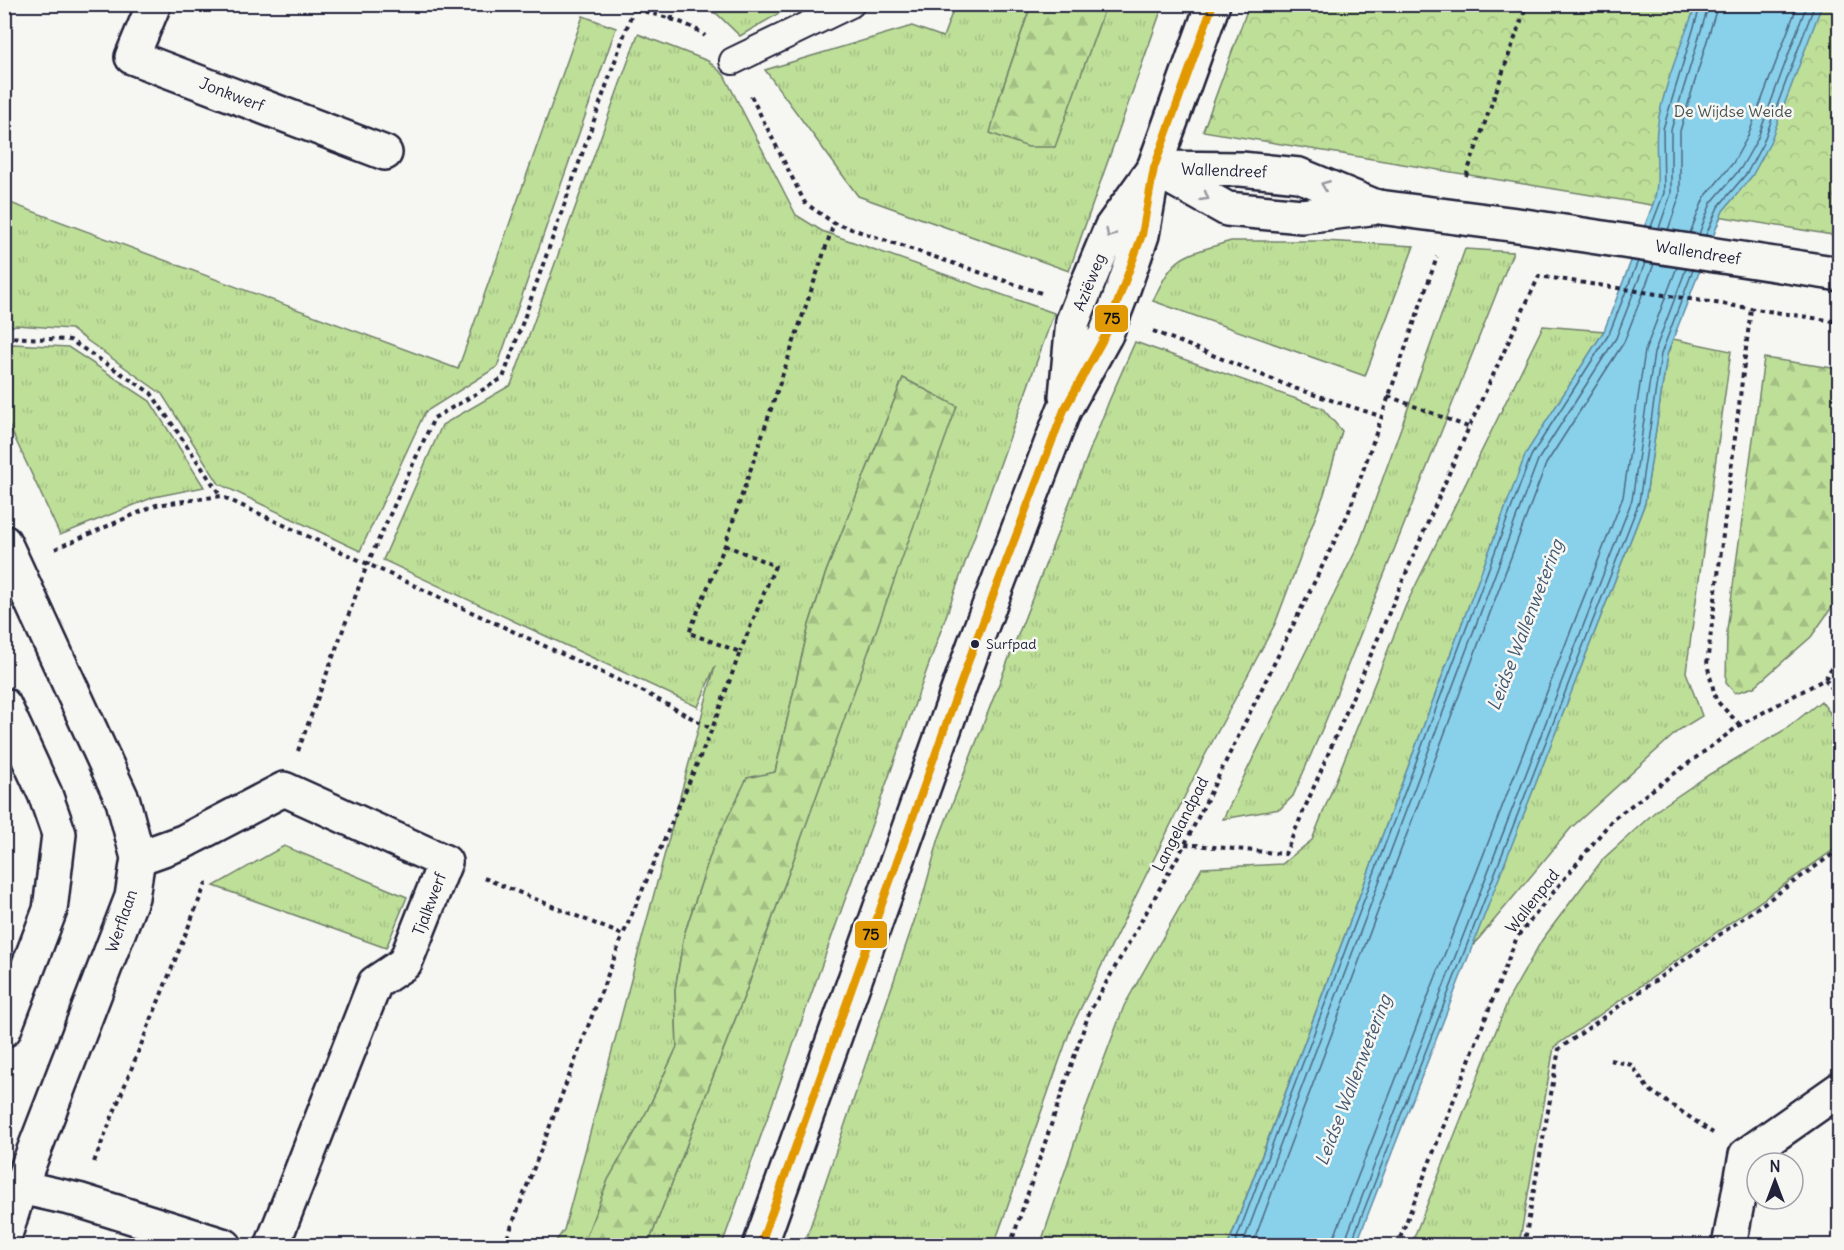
<svg xmlns="http://www.w3.org/2000/svg" width="1844" height="1250" font-family="Delius,sans-serif">
	<style>
		.grass { fill: url(#grass-tufts); stroke: #70806a; stroke-width: 1.5 }
		.forest { fill: url(#forest-firs); stroke: #70806a; stroke-width: 1.5 }
		.park { fill: url(#park-crowns); stroke: #70806a; stroke-width: 1.5 }
		.water { fill: #89d0ea; stroke: #608aa4; stroke-width: 1.5 }
		.lines { fill: none; stroke-linecap: round; stroke-linejoin: round }
		.shore { stroke: #4b6881; stroke-width: 1.5 }
		.service-casing { stroke: #22223b; stroke-width: 30 }
		.minor-casing { stroke: #22223b; stroke-width: 38 }
		.tertiary-casing { stroke: #22223b; stroke-width: 38 }
		.secondary-casing { stroke: #22223b; stroke-width: 38 }
		.path { stroke: #22223b; stroke-width: 4; stroke-dasharray: 4.5 4.5; stroke-linecap: butt }
		.service { stroke: #f6f6f2; stroke-width: 26 }
		.minor { stroke: #f6f6f2; stroke-width: 33 }
		.tertiary { stroke: #f6f6f2; stroke-width: 33 }
		.secondary { stroke: #f6f6f2; stroke-width: 33 }
		.tertiary-bridge-casing { stroke: #22223b; stroke-width: 38; stroke-linecap: butt }
		.secondary-bridge-casing { stroke: #22223b; stroke-width: 38; stroke-linecap: butt }
		.tertiary-bridge { stroke: #f6f6f2; stroke-width: 33 }
		.secondary-bridge { stroke: #f6f6f2; stroke-width: 33 }
		.bus-1-casing { stroke: #f6f6f2; stroke-width: 12 }
		.bus-1 { stroke: #e29906; stroke-width: 8 }
		.oneway { stroke: #9797a0 }
		.bus-dot { fill: #22223b; stroke: #f6f6f2; stroke-width: 2 }
		.labels { text-anchor: middle; dominant-baseline: central; stroke-width: 5; stroke-linejoin: round; paint-order: stroke }
		.bus-label { font-size: 14px; fill: #22223b; stroke: #f6f6f2; text-anchor: start }
		.street-label { font-size: 16px; fill: #22223b; stroke: #f6f6f2 }
		.park-label { font-size: 16px; fill: #495152; stroke: #f6f6f2 }
		.water-label { font-size: 18px; font-style: italic; fill: #415670; stroke: #f6f6f2 }
		.line-badge { stroke: #f6f6f2; stroke-width: 2 }
		.pale-badge-label { font-size: 16px; text-anchor: middle; font-weight: bold; fill: #111 }
	</style>
	<defs>
		<pattern id="grass-tufts" width="24" height="20" patternUnits="userSpaceOnUse" patternTransform="scale(1.5)"><rect width="24" height="20" fill="#bedf98"/><path d="M3 7l-1-3M5 7V3M7 7l1-3M15 17l-1-3M17 17v-4M19 17l1-3" fill="none" stroke="#a3bf84"/></pattern>
		<pattern id="forest-firs" width="22" height="20" patternUnits="userSpaceOnUse" patternTransform="scale(1.5)"><rect width="22" height="20" fill="#bedf98"/><path d="M5 1l3.5 6h-7zM16 11l3.5 6h-7z" fill="#a3bf84"/></pattern>
		<pattern id="park-crowns" width="20" height="18" patternUnits="userSpaceOnUse" patternTransform="scale(1.5)"><rect width="20" height="18" fill="#bedf98"/><path d="M2 6a3 3 0 1 1 6 0M12 15a3 3 0 1 1 6 0" fill="none" stroke="#a3bf84"/></pattern>
	</defs>
	<rect width="100%" height="100%" fill="#f6f6f2"/>
	<filter id="ink" filterUnits="userSpaceOnUse"><feTurbulence type="fractalNoise" baseFrequency=".0167" numOctaves="2"/><feDisplacementMap in="SourceGraphic" scale="12" xChannelSelector="R" yChannelSelector="G"/><feConvolveMatrix kernelMatrix="1 2 1 2 8 2 1 2 1" color-interpolation-filters="sRGB"/></filter>
	<g filter="url(#ink)">
		<path class="grass" d="M695 5 786 4V5L783 11 740 36 717 14Z
			M955 5H1031L999 99 1054 147 1106 5H1163L1069 271 858 196 765 70 912 26 943 37Z
			M583 16 616 28 497 367 425 412 360 551 219 484 162 394 71 329 16 325 5 328V201L458 369Z
			M638 34 708 61 724 75 796 215 822 231 1054 313 722 1245H648L748 986 956 406 903 378 826 572 809 625 775 772 712 850 684 935 675 990 677 1047 647 1111 608 1180 583 1245H553L564 1230 715 666 698 707 383 560 442 425 511 385Z
			M1231 241H1324L1414 246 1365 376 1153 301C1174 253 1183 256 1231 241Z
			M1465 249 1513 252 1326 720 1293 796 1280 809 1223 819 1360 542Z
			M1543 326 1604 331 1526 454 1228 1245 1040 1246 1088 1102 1124 1006 1202 868 1282 864 1312 840 1406 605Z
			M1673 339 1731 351 1686 672 1702 716 1679 730 1571 828 1471 948 1645 503 1667 355Z
			M1135 342 1322 408 1342 431 1324 494 1275 624 1202 761 1071 1028 994 1245H804L924 892 939 838 1109 401Z
			M13 344 68 347 150 401 204 487 154 497 60 535 5 417V347Z
			M1821 701 1839 725V846L1554 1047 1519 1245H1411L1509 998 1542 940 1603 859 1657 810 1710 774 1786 729Z
			M284 846 407 897 386 948 214 886Z"/>
		<path class="forest" d="M1031 5H1106L1055 147H1028L990 133 999 99Z
			M1764 358 1839 369V597L1811 637 1754 687 1735 693 1726 683 1727 630Z
			M903 378 957 406 748 986 648 1245H583L608 1180 647 1111 677 1047 675 990 684 935 712 850 747 778 775 772 809 625 826 572Z"/>
		<path class="park" d="M1249 5H1839V236L1203 131Z"/>
		<path class="water" d="M1696 5H1822L1769 145 1752 176 1723 211 1673 339 1667 355 1645 503 1356 1245 1228 1246 1526 453 1604 331 1652 207C1662 181 1654 155 1657 129 1662 90 1682 42 1696 5Z"/>
		<g class="lines">
			<path class="shore" d="M1651 227 1664 193 1663 129 1701 4
				M1659 228 1671 194V130L1709 4
				M1668 230 1680 195V131L1718 4
				M1690 233 1704 198 1733 163 1748 136 1798 4
				M1699 234 1711 203 1741 168 1757 140 1807 4
				M1706 235 1718 207 1747 173 1763 143 1815 4
				M1234 1246 1531 456 1609 334 1638 261
				M1242 1246 1538 460 1616 338 1645 263
				M1252 1246 1546 464 1624 342 1654 264
				M1334 1246 1335 1235 1623 497 1645 351 1677 267
				M1343 1246 1632 500 1654 353 1686 269
				M1350 1246 1639 502 1661 354 1693 270"/>
			<g class="service-casing">
				<path id="service" d="M733 61 851 4"/>
			</g>
			<g class="minor-casing">
				<path id="minor" d="M154 4 132 57 385 153
					M4 705 45 794 59 834 50 910 4 1030
					M138 858 183 842 284 789 445 862 405 963 375 983 272 1246
					M20 1187 78 1200 225 1246
					M1729 1246 1746 1155 1840 1089"/>
			</g>
			<g class="tertiary-casing">
				<path id="tertiary" d="M1154 168 1227 209 1302 216 1379 207
					M1154 168 1213 4
					M1156 168 1241 169 1299 175 1374 206
					M4 542 123 801 138 858 132 897 20 1187 4 1238"/>
			</g>
			<g class="secondary-casing">
				<path id="secondary" d="M1088 283 1111 228 1154 168
					M1121 295 1142 235 1152 178
					M1066 396 1073 321
					M760 1246 975 643 1064 410 1106 334"/>
			</g>
			<path class="path" d="M619 4C643 13 687 19 705 36
				M671 20 676 4
				M751 96 805 203 834 223 1041 293
				M1466 176 1527 4
				M1153 331 1294 388 1380 416
				M4 337 70 340 151 393 221 496
				M1388 396 1468 427
				M725 545 775 566 740 652
				M55 549 156 505 221 496 644 692 712 729
				M1825 679 1840 654
				M1825 679 1840 698
				M1740 725 1716 700 1707 664 1751 308
				M298 751 367 565 434 418 503 378 633 10
				M1185 844 1285 854 1469 427 1539 276 1840 322
				M484 878 623 935 712 729 740 652 689 633 725 545 834 223
				M1610 1060 1632 1065 1648 1089 1713 1133
				M94 1162 206 883 204 879
				M504 1246 623 935
				M1010 1246 1089 1013 1185 844 1348 514 1437 257
				M1397 1246 1517 937 1613 819 1740 725 1825 679
				M1524 1246 1559 1049 1840 849"/>
			<use href="#service" class="service"/>
			<use href="#minor" class="minor"/>
			<use href="#tertiary" class="tertiary"/>
			<use href="#secondary" class="secondary"/>
			<g class="tertiary-bridge-casing">
				<path id="tertiary-bridge" d="M1379 207 1525 226 1840 274"/>
			</g>
			<g class="secondary-bridge-casing">
				<path id="secondary-bridge" d="M1073 321 1088 283
					M1106 334 1121 295"/>
			</g>
			<use href="#tertiary-bridge" class="tertiary-bridge"/>
			<use href="#secondary-bridge" class="secondary-bridge"/>
			<g class="bus-1-casing">
				<path id="bus-1" d="M760 1246 975 643 1064 410 1106 334 1142 235 1154 168 1213 4"/>
			</g>
			<use href="#bus-1" class="bus-1"/>
		</g>
		<defs><path id="oneway-chevron" d="M-2-3.5L2.5 0L-2 3.5" fill="none" stroke-width="1.6" stroke-linecap="round" stroke-linejoin="round" transform="scale(1.5)"/></defs>
		<g class="oneway">
			<use href="#oneway-chevron" transform="translate(1325 185) rotate(-158)"/>
			<use href="#oneway-chevron" transform="translate(1205 197) rotate(30)"/>
			<use href="#oneway-chevron" transform="translate(1110 234) rotate(116)"/>
		</g>
	</g>
	<circle class="bus-dot" cx="975" cy="644" r="5"/>
	<g class="labels">
		<g class="bus-label">
			<text x="986" y="644">Surfpad</text>
		</g>
		<g class="street-label">
			<text transform="translate(232 94) rotate(21)">Jonkwerf</text>
			<text transform="translate(1224 170) rotate(2)">Wallendreef</text>
			<text transform="translate(1698 252) rotate(9)">Wallendreef</text>
			<text transform="translate(1089 282) rotate(-68)">Aziëweg</text>
			<text transform="translate(1180 824) rotate(-63)">Langelandpad</text>
			<text transform="translate(1532 901) rotate(-52)">Wallenpad</text>
			<text transform="translate(429 904) rotate(-69)">Tjalkwerf</text>
			<text transform="translate(121 921) rotate(-71)">Werflaan</text>
		</g>
		<g class="park-label">
			<text x="1733" y="111">De Wijdse Weide</text>
		</g>
		<g class="water-label">
			<text transform="translate(1525 625) rotate(-69)">Leidse Wallenwetering</text>
			<text transform="translate(1353 1080) rotate(-69)">Leidse Wallenwetering</text>
		</g>
	</g>
	<g class="line-badge">
		<rect x="1094" y="304" width="35" height="29" rx="6" fill="#e29906"/>
		<rect x="854" y="920" width="34" height="29" rx="6" fill="#e29906"/>
	</g>
	<g class="pale-badge-label">
		<text x="1112" y="324">75</text>
		<text x="871" y="940">75</text>
	</g>
	<rect width="1844" height="1250" fill="none" stroke="#f6f6f2" stroke-width="24"/>
	<rect x="12" y="12" width="1820" height="1226" fill="none" stroke="#22223b" stroke-width="2" filter="url(#ink)"/>
	<g transform="translate(1775 1181)"><circle r="28" fill="#f6f6f2" stroke="#a1a1a9" stroke-width="1.5"/>
	<path d="M0-4.5L10 22L0 15L-10 22Z" fill="#22223b"/>
	<text y="-9" font-size="16" font-weight="bold" text-anchor="middle" fill="#22223b">N</text>
	</g>
</svg>
